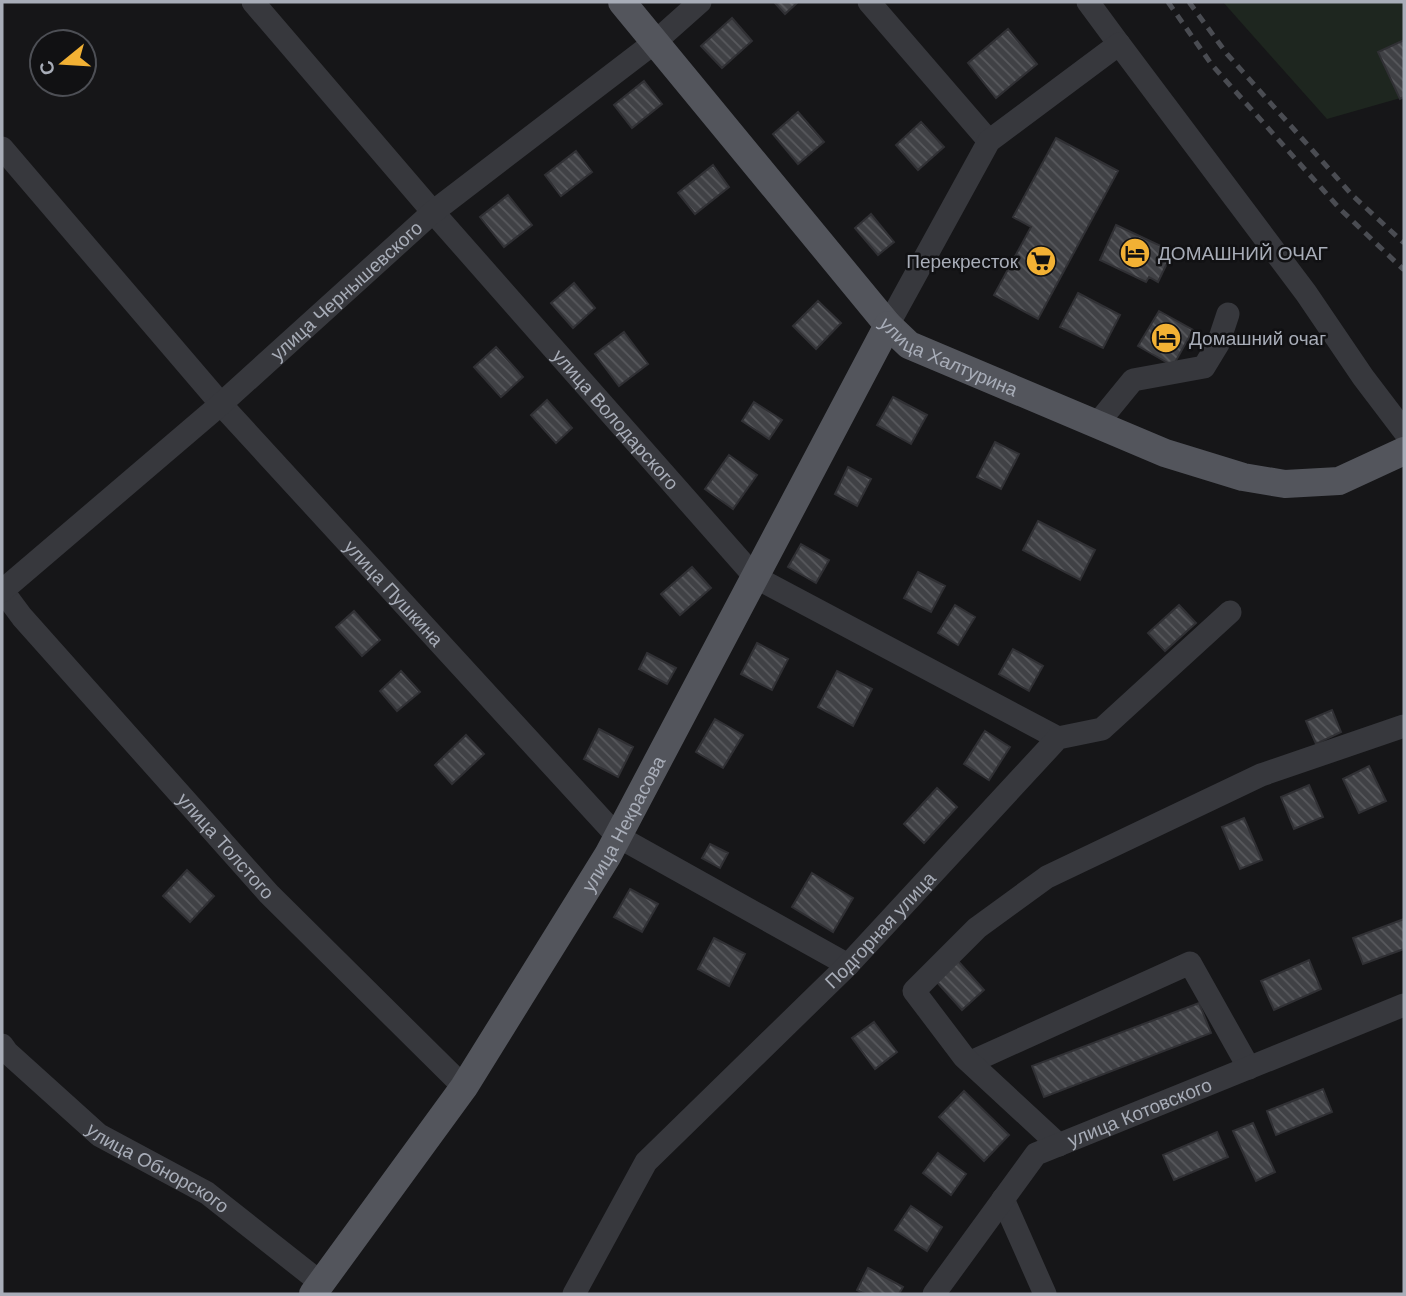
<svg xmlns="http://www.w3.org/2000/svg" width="1406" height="1296" font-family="Helvetica,sans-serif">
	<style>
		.pitch { fill: #1e261f }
		.building { fill: url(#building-back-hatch); stroke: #303034; stroke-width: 2 }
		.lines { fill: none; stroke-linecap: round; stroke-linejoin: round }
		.minor { stroke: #37383d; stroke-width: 23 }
		.major { stroke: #53555c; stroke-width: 28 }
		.rail { stroke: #4a4c52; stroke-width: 5; stroke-dasharray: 9 7; stroke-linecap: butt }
		.labels { text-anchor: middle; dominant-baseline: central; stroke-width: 5; stroke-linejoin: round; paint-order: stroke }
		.poi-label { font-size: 19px; fill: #a8adb8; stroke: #111113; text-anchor: start }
		.street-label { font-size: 19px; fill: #a8adb8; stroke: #111113 }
	</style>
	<defs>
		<pattern id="building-back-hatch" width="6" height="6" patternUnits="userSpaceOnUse" patternTransform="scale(1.75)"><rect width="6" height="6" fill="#404145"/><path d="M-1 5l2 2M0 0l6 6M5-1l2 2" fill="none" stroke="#595a5e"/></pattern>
	</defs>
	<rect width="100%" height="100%" fill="#161618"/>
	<path class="pitch" d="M1223 2H1404V97L1327 119Z"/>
	<path class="building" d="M774 2H798L785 14Z
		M732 18 752 41 722 68 701 46Z
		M1008 29 1037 64 996 98 968 63Z
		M1404 40V97L1400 99 1378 52Z
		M644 81 662 104 632 128 614 105Z
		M798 112 824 142 798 164 773 134Z
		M921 122 944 147 918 170 896 145Z
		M1056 138 1118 171 1038 319 994 295 1031 227 1013 217Z
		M576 151 592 172 561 196 545 175Z
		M713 165 729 187 695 214 678 193Z
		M508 195 532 225 504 247 480 217Z
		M871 214 894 242 878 255 855 228Z
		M1116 225 1163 247 1162 251 1171 255 1158 282 1149 277 1146 282 1100 260Z
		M574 283 595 308 573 328 551 303Z
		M1078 293 1120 315 1103 348 1060 327Z
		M818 301 841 323 816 349 793 326Z
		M1159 311 1193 330 1173 366 1138 346Z
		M624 332 648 364 619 386 595 354Z
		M496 347 523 377 501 397 474 367Z
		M893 397 927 415 911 444 877 425Z
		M547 400 572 428 556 443 531 415Z
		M754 402 782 420 769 439 742 421Z
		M995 442 1019 454 1001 489 977 477Z
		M729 455 757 475 733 509 705 489Z
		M848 467 871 479 857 506 835 494Z
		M1038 521 1095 550 1080 580 1023 550Z
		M801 544 829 560 816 583 788 567Z
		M692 567 711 588 680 615 661 594Z
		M918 572 945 586 931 612 904 598Z
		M955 605 975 617 958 645 938 633Z
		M1179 605 1196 623 1165 651 1148 633Z
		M354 611 380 640 362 656 336 627Z
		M757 643 788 659 772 690 741 674Z
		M1013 649 1043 666 1029 691 999 674Z
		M647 653 676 668 667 684 639 669Z
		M401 671 420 692 397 711 380 691Z
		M837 671 872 689 853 726 818 707Z
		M1332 710 1341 732 1316 744 1306 721Z
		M715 719 743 735 723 768 696 752Z
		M599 729 633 747 618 777 584 759Z
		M985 731 1010 747 989 780 964 764Z
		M466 735 484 754 452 784 435 765Z
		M1369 766 1386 801 1359 813 1343 779Z
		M1309 785 1323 817 1294 829 1281 797Z
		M937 788 957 807 924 843 904 824Z
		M1244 818 1262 860 1240 869 1222 827Z
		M710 844 728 853 720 868 702 858Z
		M187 870 214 896 190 922 163 896Z
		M812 873 853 898 833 932 792 907Z
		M630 889 658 904 642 932 614 917Z
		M1404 919V949L1363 964 1353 938Z
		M714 938 745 954 729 986 698 969Z
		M1309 960 1321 989 1274 1010 1261 981Z
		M958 961 984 990 962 1010 936 981Z
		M1199 1003 1211 1033 1044 1097 1032 1066Z
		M874 1022 897 1052 875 1069 852 1038Z
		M1323 1089 1332 1112 1276 1135 1267 1111Z
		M964 1091 1009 1135 984 1161 939 1117Z
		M1253 1123 1275 1172 1256 1181 1233 1131Z
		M1217 1132 1228 1157 1174 1180 1163 1155Z
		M938 1153 966 1174 951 1195 923 1173Z
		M911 1206 942 1227 927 1251 895 1230Z
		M868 1268 903 1287 899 1294H865L857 1290Z"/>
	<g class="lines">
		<g class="minor">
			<path id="s1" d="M253 2 433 212 755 577 1058 738"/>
			<path d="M869 2 989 141"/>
			<path d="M1088 2 1119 44"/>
			<path id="s2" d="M2 148 227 411 617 836 848 965"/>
			<path d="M888 325 989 141 1119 44 1306 293 1363 377 1404 431"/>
			<path d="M1097 424 1133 380 1204 367 1218 344 1228 314"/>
			<path id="s3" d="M2 590 22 617 269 894 464 1087"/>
			<path id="s4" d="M2 591 221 404 433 212 655 42 700 2"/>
			<path id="s5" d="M2 1045 7 1052 99 1135 207 1193 321 1283"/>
			<path d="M971 1062 1190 963 1249 1068"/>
			<path d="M1059 1145 964 1057 914 991 977 928 1047 877 1261 775 1404 726"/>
			<path d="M1003 1199 1045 1294"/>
			<path id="s6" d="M574 1294 646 1162 848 965 1058 738 1102 729 1230 612"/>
			<path id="s7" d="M934 1294 1036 1154 1404 1005"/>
		</g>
		<g class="major">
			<path id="s8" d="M622 2 888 325 909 345 1165 453 1243 477 1285 484 1339 481 1404 451"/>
			<path id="s9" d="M313 1294 464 1087 608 855 888 325"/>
		</g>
		<path class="rail" d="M1168 2 1212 65 1340 209 1404 270
			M1189 2 1227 54 1353 196 1404 243"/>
	</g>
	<defs>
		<g id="hotel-disc" transform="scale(1.575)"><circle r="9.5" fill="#f2b134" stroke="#111113"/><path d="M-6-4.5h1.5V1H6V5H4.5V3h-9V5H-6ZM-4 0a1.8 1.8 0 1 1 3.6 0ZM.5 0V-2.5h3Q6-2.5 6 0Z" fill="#111"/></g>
		<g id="supermarket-disc" transform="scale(1.575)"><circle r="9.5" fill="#f2b134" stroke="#111113"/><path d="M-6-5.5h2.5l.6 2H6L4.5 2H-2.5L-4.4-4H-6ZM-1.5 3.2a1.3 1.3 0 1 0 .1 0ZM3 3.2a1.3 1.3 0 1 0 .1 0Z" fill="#111"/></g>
	</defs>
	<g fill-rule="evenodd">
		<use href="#hotel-disc" x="1135" y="253"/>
		<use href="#supermarket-disc" x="1041" y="261"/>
		<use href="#hotel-disc" x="1166" y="338"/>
	</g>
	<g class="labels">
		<g class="poi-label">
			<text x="1158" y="253">ДОМАШНИЙ ОЧАГ</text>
			<text x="1018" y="261" text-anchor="end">Перекресток</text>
			<text x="1189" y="338">Домашний очаг</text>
		</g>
		<g class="street-label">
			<text stroke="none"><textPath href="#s4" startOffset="457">улица Чернышевского</textPath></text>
			<text stroke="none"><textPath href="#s8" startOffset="488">улица Халтурина</textPath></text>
			<text stroke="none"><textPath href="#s1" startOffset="553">улица Володарского</textPath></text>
			<text stroke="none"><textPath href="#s2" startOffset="593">улица Пушкина</textPath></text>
			<text stroke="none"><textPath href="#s9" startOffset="564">улица Некрасова</textPath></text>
			<text stroke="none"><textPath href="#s3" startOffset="340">улица Толстого</textPath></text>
			<text stroke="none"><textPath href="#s6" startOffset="480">Подгорная улица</textPath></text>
			<text stroke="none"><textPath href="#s7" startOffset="285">улица Котовского</textPath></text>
			<text stroke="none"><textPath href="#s5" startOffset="200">улица Обнорского</textPath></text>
		</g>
	</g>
	<rect width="1406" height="1296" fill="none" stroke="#a8adb8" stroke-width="7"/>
	<g transform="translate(63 63) rotate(252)"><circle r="33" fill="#111113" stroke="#4d4f55" stroke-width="2"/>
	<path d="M0-5L12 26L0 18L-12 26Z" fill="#f2b134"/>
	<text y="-10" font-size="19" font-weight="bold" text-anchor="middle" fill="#a8adb8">С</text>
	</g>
</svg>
